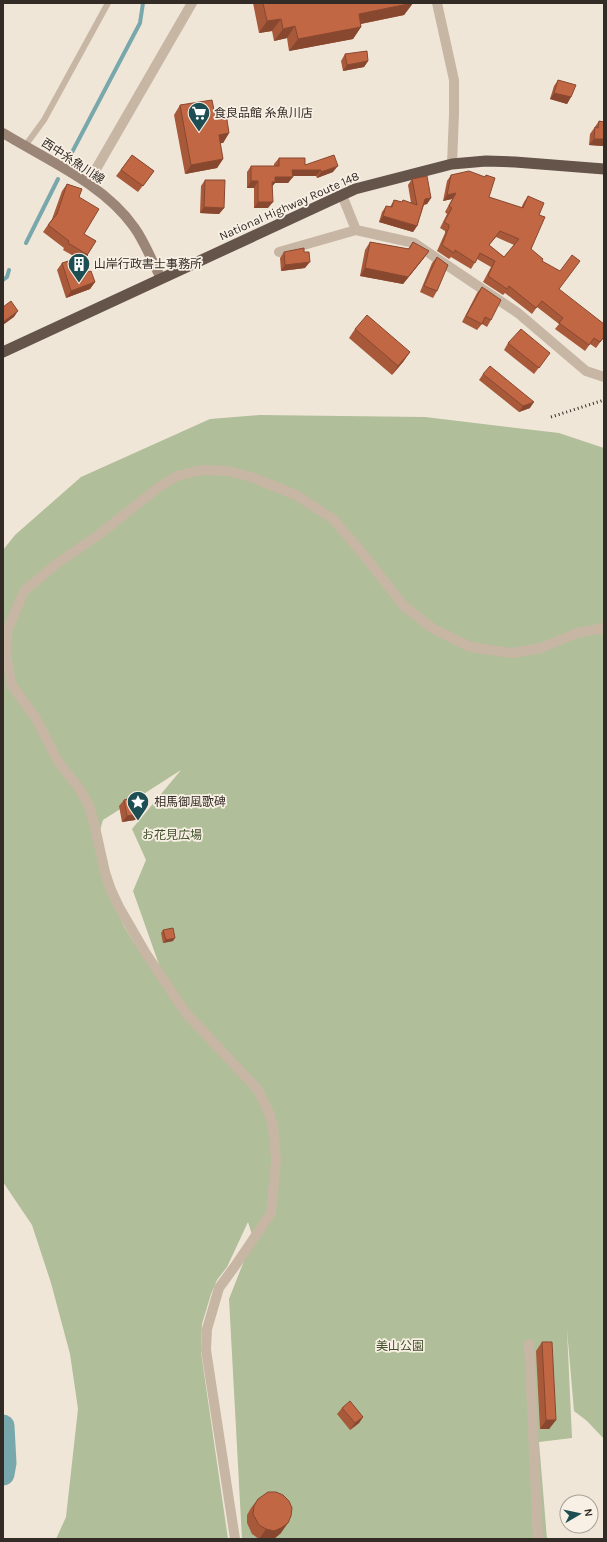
<svg xmlns="http://www.w3.org/2000/svg" width="607" height="1542" font-family="Karla,'Noto Sans JP',sans-serif">
	<style>
		.green { fill: #b0be99; fill-rule: evenodd }
		.lines { fill: none; stroke-linecap: round; stroke-linejoin: round }
		.stream { stroke: #78a8ac; stroke-width: 4 }
		.river { stroke: #78a8ac; stroke-width: 23 }
		.service { stroke: #c8b6a5; stroke-width: 6 }
		.minor { stroke: #c8b6a5; stroke-width: 10 }
		.secondary { stroke: #9b8576; stroke-width: 10 }
		.trunk { stroke: #64544a; stroke-width: 11 }
		.rail { stroke: #332b26; stroke-width: 3; stroke-dasharray: 1 3; stroke-linecap: butt }
		.wall { fill: #a7593a; fill-rule: evenodd }
		.shaded-wall { fill: #884830 }
		.building { fill: #c26744; stroke: #884830; fill-rule: evenodd }
		.labels { text-anchor: middle; dominant-baseline: central; stroke-width: 3.5; stroke-linejoin: round; paint-order: stroke }
		.poi-label { font-size: 12px; fill: #332b26; stroke: #f8f0e4; text-anchor: start }
		.street-label { font-size: 12px; fill: #332b26; stroke: #f8f0e4 }
		.park-label { font-size: 12px; fill: #41512b; stroke: #f8f0e4 }
	</style>
	<rect width="100%" height="100%" fill="#f0e6d8"/>
	<path class="green" d="M260 415 425 417 559 433 604 448V1439L587 1421 574 1411 567 1330 572 1438 539 1442 547 1539H242L229 1299 253 1238 248 1222 227 1267 217 1280 211 1294 202 1324 201 1352 228 1539H56L66 1517 78 1409 70 1354 51 1283 32 1225 3 1182V550L15 535 81 477 210 419ZM181 770 132 829 146 860 133 891 168 990 141 954 124 926 104 884 96 844 103 820Z"/>
	<g class="lines">
		<path class="stream" d="M69 158 140 23 143 3
			M26 243 58 179
			M3 280 7 277 9 270"/>
		<path class="river" d="M3 1426 5 1463 3 1474"/>
		<path class="service" d="M25 146 44 120 108 3"/>
		<path class="minor" d="M437 3 454 80V114L452 164
			M88 183 192 3
			M342 195 356 230 414 243 518 313 586 371 604 377
			M279 252 356 230
			M529 1344 538 1539
			M235 1539 206 1350 207 1329 219 1288 235 1266 271 1213 276 1160 273 1127 270 1115 258 1090 185 1012 145 952 119 907 111 890 105 872 95 827 89 806 79 788 59 763 35 717 11 684 6 653 7 631 24 591 55 565 101 533 159 487 177 476 202 470 228 471 251 477 296 495 333 519 363 554 403 605 432 628 470 647 512 653 541 648 577 633 604 628"/>
		<path class="secondary" d="M3 133C47 160 104 184 134 227 145 242 152 262 161 278"/>
		<path class="trunk" d="M3 352 355 189 452 164 486 161 515 162 604 169"/>
		<path class="rail" d="M551 417 604 400"/>
	</g>
	<path class="wall" d="M253 3H413L404 15 361 24V27L353 39 289 51 287 38 274 41 272 31 259 33Z
		M345 54 368 61 364 67 343 71 341 61Z
		M558 80 571 97 567 104 550 99 554 86Z
		M180 105 215 115 229 133 223 143H220L223 159 217 168 185 174 174 115Z
		M599 121 604 122V145L603 146 589 145 590 134Z
		M132 155 154 171 138 192 116 176Z
		M279 158 333 172 317 178 316 176H293L288 183H275L272 186 268 208H254V188H247V172L251 166H274V164Z
		M451 175 485 177 486 175 489 197 521 208 524 202 528 196 539 215 531 249 542 261 559 290 604 337 596 348 590 344 585 351 555 329 559 324 537 307 532 314 505 293 503 295 483 282 491 267 477 259 471 269 451 257 449 259 437 251 445 233V231L440 228 447 214 445 212 452 199 443 201 447 181ZM496 237 514 245 504 257 489 245Z
		M412 179 431 198 427 204 424 205 417 226 413 232 379 222 382 212 386 206 390 207 394 200 402 202 403 200 411 203 408 185Z
		M205 180 224 208 219 214 200 213 201 186Z
		M67 184 79 197 84 234 96 241 74 276 95 282 90 289 66 298 57 270 62 263 77 258 63 250 64 248 43 232 52 219 62 191Z
		M370 242 408 249 413 242 424 258 403 284 360 276 365 250Z
		M284 252 305 268 281 271 280 258Z
		M437 257V291L433 298 420 292 432 263Z
		M482 287 491 320 487 327 482 324 477 330 462 322 477 293Z
		M355 329 410 352 403 362 392 375 349 338Z
		M508 343 550 353 534 374 504 350Z
		M483 374 530 408 519 412 479 380Z
		M124 800 139 814 135 820 122 822 119 806Z
		M163 930 173 941 163 943 161 933Z
		M542 1342 556 1420 549 1429H540L536 1351Z
		M342 1408 363 1417 359 1423 350 1430 337 1414Z
		M258 1499 281 1533 275 1538 272 1539H259L252 1534 247 1523V1515L251 1508Z"/>
	<path class="shaded-wall" d="M413 3 404 15 350 26 359 14Z
		M281 19 272 31 259 33 267 21Z
		M295 26 287 38 274 41 283 29Z
		M361 27 353 39 289 51 298 39Z
		M368 61 364 67 343 71 347 65Z
		M554 93 571 97 567 104 550 99Z
		M229 133 223 143 212 144 219 135Z
		M594 139H604V145L603 146 589 145Z
		M223 159 217 168 185 174 191 165Z
		M338 166 333 172 317 178 321 172Z
		M292 170H321L316 176H288Z
		M275 177H293L288 183H275L271 188H268Z
		M251 181H258L254 188H247Z
		M456 193 452 199 443 201 447 195Z
		M431 198 427 204 421 205 425 199Z
		M258 202H273L268 208H254Z
		M204 207 224 208 219 214 200 213Z
		M383 216 417 226 413 232 379 222Z
		M429 251 424 258 403 284 360 276 365 268Z
		M310 262 305 268 281 271 285 265Z
		M95 282 90 289 66 298 71 291Z
		M18 311 14 317 3 325V322Z
		M410 352 403 362 392 375 398 366Z
		M534 402 530 408 519 412 523 406Z
		M139 814 135 820 122 822 127 816Z
		M175 938 173 941 163 943 166 940Z
		M363 1417 359 1423 350 1430 355 1423Z
		M546 1420H556L549 1429H540Z
		M288 1523 281 1533 275 1538 272 1539H259L266 1529Z"/>
	<path class="building" d="M263 3H413L359 14 361 27 298 39 295 26 283 29 281 19 267 21Z
		M367 51 368 61 347 65 345 54Z
		M558 80 576 85 571 97 554 93Z
		M212 100 215 115 226 113 229 133 219 135 223 159 191 165 180 105Z
		M599 121 604 122V139H594L595 127 598 128Z
		M132 155 154 171 143 186 121 170Z
		M334 155 338 166 321 172V170H292L293 177H275V182H272L273 202H258V181H251V166H279V158H305V165Z
		M469 171 485 177 486 175 495 178 489 197 523 208 528 196 544 203 539 215 545 217 531 249 543 259 542 261 560 271 572 255 580 261 559 289 604 324V337L600 342 594 338 589 345 559 323 563 318 542 301 536 308 509 286 507 289 488 276 495 261 480 253 475 263 455 250 454 253 442 245 449 227V225L444 222 452 208 449 206 456 193 447 195 451 175ZM500 231 519 239 504 257 489 245Z
		M427 176 431 198 425 199 417 226 383 216 386 206 392 207 394 200 402 202 403 200 417 205 412 179Z
		M205 180H225L224 208 204 207Z
		M67 184 82 189 79 197 99 209 84 234 96 241 74 276 91 271 95 282 71 291 62 263 88 255 68 243 69 241 48 225 57 214Z
		M370 242 409 249 413 242 429 251 408 277 365 268Z
		M304 248V252H309L310 262 285 265 284 252Z
		M437 257 448 265 437 291 424 286Z
		M482 287 501 300 491 320 485 317 482 324 466 316Z
		M11 301 18 311 3 322V307Z
		M367 315 410 352 398 366 355 329Z
		M521 329 550 353 539 368 508 343Z
		M490 366 534 402 523 406 483 374Z
		M136 797 139 814 127 816 124 800Z
		M173 928 175 938 166 940 163 930Z
		M542 1342H552L556 1420H546Z
		M350 1401 363 1417 355 1423 342 1408Z
		M268 1492H276L283 1495 289 1501 292 1508 291 1516 288 1523 281 1528 274 1531 266 1529 259 1525 253 1514 254 1506 258 1499Z"/>
	<defs>
		<g id="supermarket-pin" transform="scale(1.15)"><path d="M0 17L-7.5 6A9.5 9.5 0 1 1 7.5 6Z" fill="#1d4e53" stroke="#f8f0e4"/><path d="M-6-5.5h2.5l.6 2H6L4.5 2H-2.5L-4.4-4H-6ZM-1.5 3.2a1.3 1.3 0 1 0 .1 0ZM3 3.2a1.3 1.3 0 1 0 .1 0Z" fill="#fff"/></g>
		<g id="building-pin" transform="scale(1.15)"><path d="M0 17L-7.5 6A9.5 9.5 0 1 1 7.5 6Z" fill="#1d4e53" stroke="#f8f0e4"/><path d="M-4-6H4V6H1V3H-1V6H-4ZM-2.5-4.3h1.7v1.8h-1.7ZM.8-4.3h1.7v1.8H.8ZM-2.5-1h1.7V.8h-1.7ZM.8-1h1.7V.8H.8Z" fill="#fff"/></g>
		<g id="sight-pin" transform="scale(1.15)"><path d="M0 17L-7.5 6A9.5 9.5 0 1 1 7.5 6Z" fill="#1d4e53" stroke="#f8f0e4"/><path d="M0-6L1.8-2.2L6-1.7L2.9 1.2L3.7 5.4L0 3.3L-3.7 5.4L-2.9 1.2L-6-1.7L-1.8-2.2Z" fill="#fff"/></g>
	</defs>
	<g fill-rule="evenodd">
		<use href="#supermarket-pin" x="199" y="113"/>
		<use href="#building-pin" x="79" y="264"/>
		<use href="#sight-pin" x="138" y="802"/>
	</g>
	<g class="labels">
		<g class="poi-label">
			<text x="214" y="113">食良品館 糸魚川店</text>
			<text x="94" y="264">山岸行政書士事務所</text>
			<text x="154" y="802">相馬御風歌碑</text>
		</g>
		<g class="street-label">
			<text transform="translate(73 161) rotate(33)">西中糸魚川線</text>
			<text transform="translate(289 206) rotate(-24)">National Highway Route 148</text>
		</g>
		<g class="park-label">
			<text x="172" y="835">お花見広場</text>
			<text x="400" y="1346">美山公園</text>
		</g>
	</g>
	<rect width="607" height="1542" fill="none" stroke="#332b26" stroke-width="8"/>
	<g transform="translate(579 1514) rotate(81)"><circle r="19" fill="#f8f0e4" stroke="#a9a198"/>
	<path d="M0-3L7 15L0 10L-7 15Z" fill="#1d4e53"/>
	<text y="-6" font-size="11" font-weight="bold" text-anchor="middle" fill="#332b26">N</text>
	</g>
</svg>
